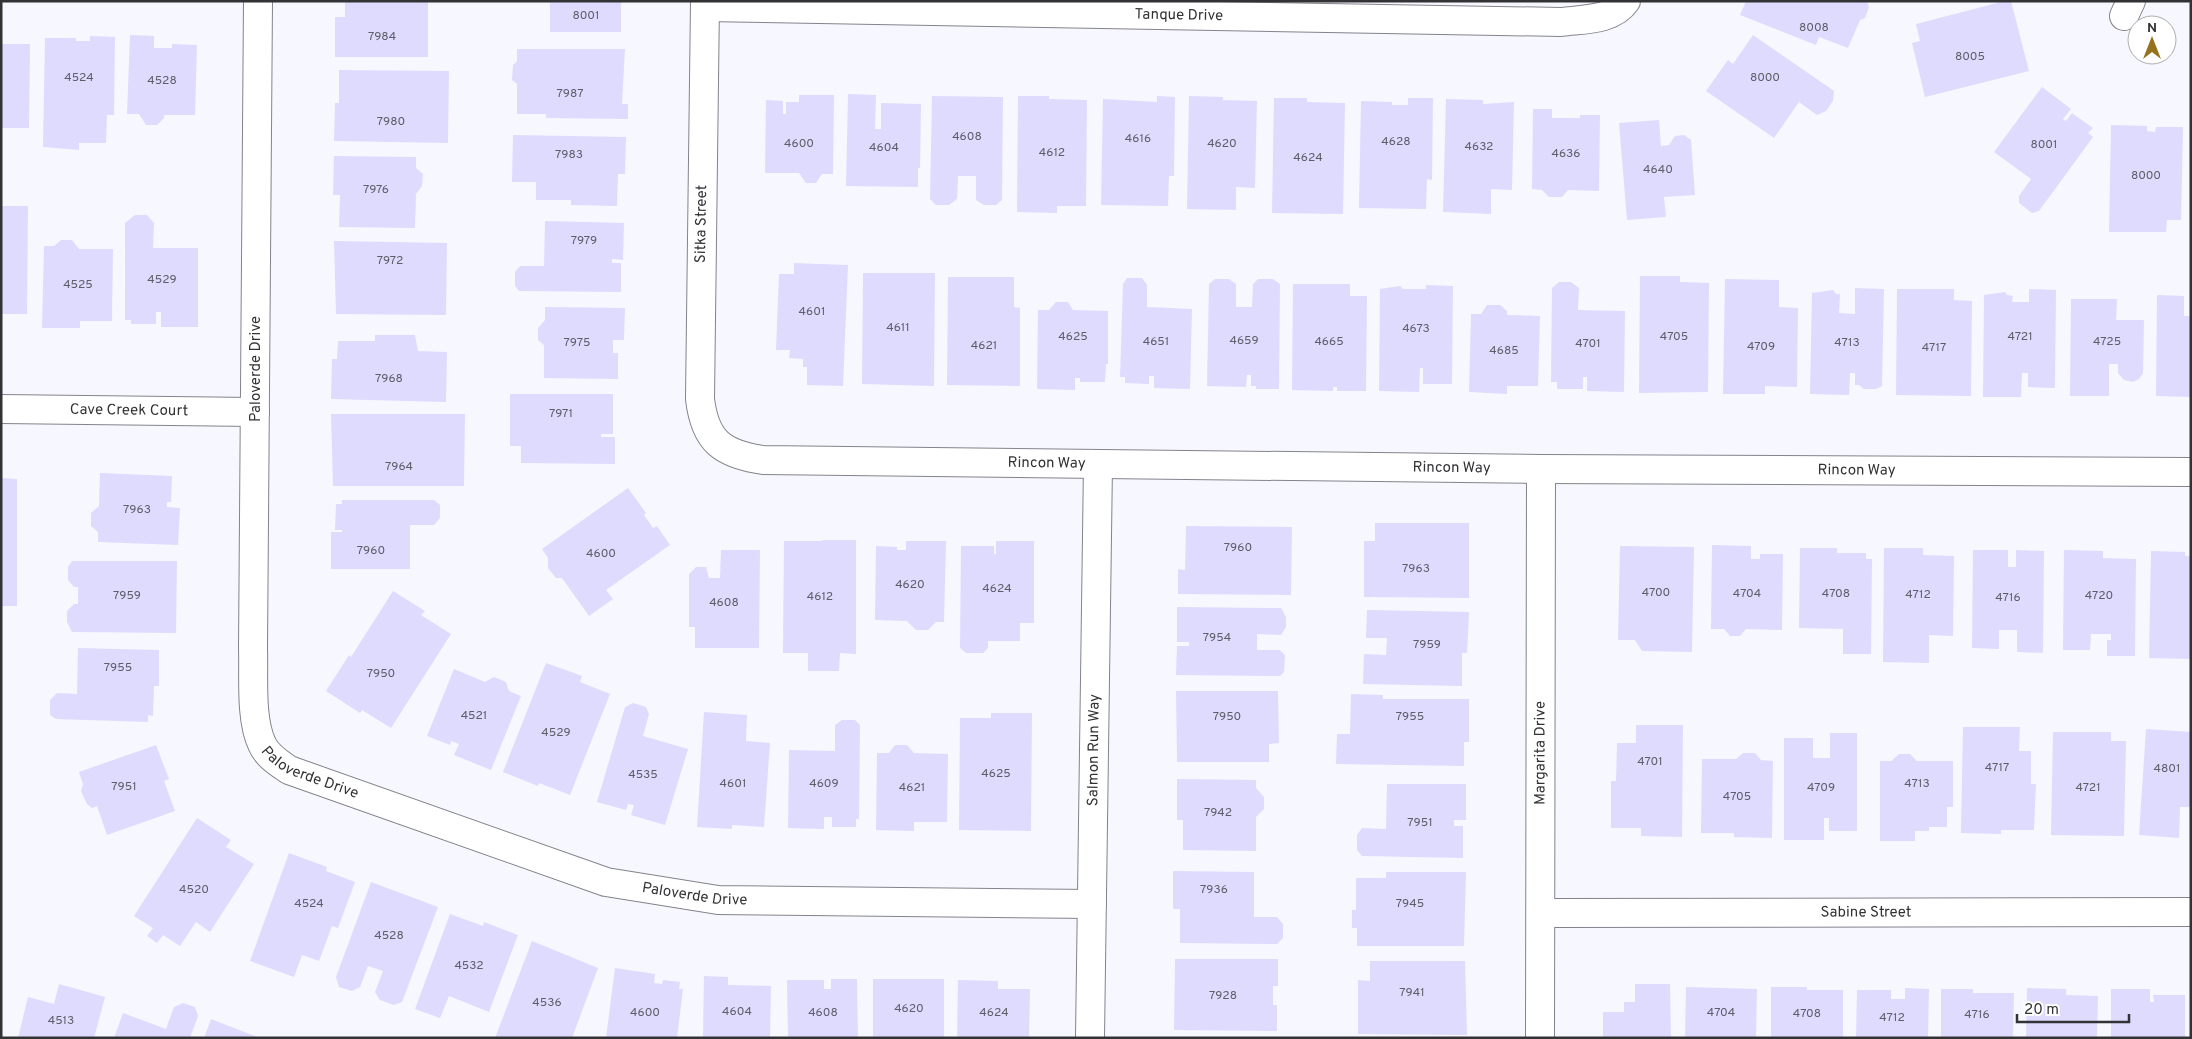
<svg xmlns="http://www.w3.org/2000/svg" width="2192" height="1039" font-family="Overpass,sans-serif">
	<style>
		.building { fill: #dedbff }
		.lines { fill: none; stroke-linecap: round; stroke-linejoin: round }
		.street-casing { stroke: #84838b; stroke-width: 30 }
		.street { stroke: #fff; stroke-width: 28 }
		.labels { text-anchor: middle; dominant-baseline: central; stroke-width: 4.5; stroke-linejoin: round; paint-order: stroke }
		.number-label { font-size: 12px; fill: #5e5d68 }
		.street-label { font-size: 15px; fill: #333336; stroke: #fff }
	</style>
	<rect width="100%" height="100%" fill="#f7f7ff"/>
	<path class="building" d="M345 1H428V57H335V17H345Z
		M550 1H621V32H550Z
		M1746 1H1867L1869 7 1865 18 1860 20 1848 48 1819 37 1816 45 1740 15Z
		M2005 1H2011L2029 71 1925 97 1912 43 1920 41 1916 24Z
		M130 35 154 36V48H172V44L197 45 195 115H164V118L157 125H146L139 114H127Z
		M1753 35 1834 91 1833 101 1826 111 1817 115 1799 102 1774 138 1706 91 1728 60 1733 64Z
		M90 36 115 37 114 115H107L106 143H79V150L43 147 45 38H76V41H90Z
		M1 44H30L29 128H1Z
		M517 49H625L622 104H628V119L546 118V114H517V84L512 80 513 65 517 61Z
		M339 70 449 71 448 143 334 141 335 103H339Z
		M2042 87 2071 109 2063 119 2066 121 2072 113 2093 128 2088 133 2093 137 2039 211 2032 213 2019 203V196L2031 179 1994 152Z
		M848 94 876 95 875 129H881V103L921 104 920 168H918V187L846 186Z
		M799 95H834L833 174H822L816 183H806L799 173H765L766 100 783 101V114H786V102H799Z
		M932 96 1003 97 1002 200 996 205H984L976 200V176H958L957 199 949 205H936L930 199Z
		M1018 96H1049V99L1087 100 1086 206H1057V213L1017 212Z
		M1157 96 1175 97 1174 176H1169L1168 206 1101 205 1103 99 1157 102Z
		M1189 96 1223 97V100L1257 101 1255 188 1236 187V210L1187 209Z
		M1274 98H1307V102L1345 103 1343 214 1272 213Z
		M1408 98H1433L1432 180 1427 179 1426 209 1359 208 1361 101 1392 102V105H1408Z
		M1446 99 1483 100V104L1514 102 1512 190 1491 189V214L1443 212Z
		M1533 109H1552V118H1580V115H1600L1599 191 1568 190 1562 197H1549L1542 190 1532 189Z
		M1659 120 1661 146 1669 145 1675 136 1684 135 1691 140 1695 195 1664 197 1666 217 1627 220 1619 123Z
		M2111 125 2147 126V131L2155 132 2156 127H2183L2181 220H2167L2166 232H2109Z
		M513 135 626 137 625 174H618L617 206 571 205V200H536V182H512Z
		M334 156 416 157V168L423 174 422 186 416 194 415 228 339 227 340 195H333Z
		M1 206H28L27 314H1Z
		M135 215H147L154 223 153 248H198V327H161V312H156V324H131V320H125V223Z
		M545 221 624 223 623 260 612 259V263H621V292L519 291 515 286V272L520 266H544Z
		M61 240H72L79 249H113L112 321H80V328H42L44 246H54Z
		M334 241 447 243 446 315 336 314Z
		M794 263 848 265 843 386 807 385V367H803V359L789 358 790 350H776L779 274H794Z
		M863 273H935L934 386 862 384Z
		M1640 276H1680V282L1709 283 1708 392 1639 393Z
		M948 277H1014V307L1020 308V386L947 385Z
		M1127 278H1142L1147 285V307L1192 309 1190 389 1154 388V376H1149V384L1125 383V377H1120L1123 284Z
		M1215 279H1229L1236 284V307H1252L1253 284 1258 279H1273L1280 284 1279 389H1256V386H1251V375H1247L1246 387 1207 386 1209 284Z
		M1725 279 1779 280V307L1798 308 1797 387 1765 386V394H1723Z
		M1559 282H1571L1579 288 1578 310 1625 311 1624 392 1587 391V377H1583V389H1557V382H1551L1552 288Z
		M1293 284H1350V296H1367L1366 391H1337V387H1333V391L1292 390Z
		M1426 285 1453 286 1452 384H1423V368H1420L1419 392 1379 391 1380 289 1400 286 1403 289H1426Z
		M1855 288 1884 289 1882 386 1876 389H1864L1859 385H1855V373H1850L1849 395 1810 394 1812 293 1833 290 1836 294H1840L1839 313 1855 314Z
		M1897 289H1954V300L1972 301 1971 396 1896 395Z
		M2029 289 2056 290 2055 388 2028 387V373H2022L2021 397H1983L1984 295 2005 292 2007 295 2013 296 2012 302H2029Z
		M2157 295 2184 296V316H2191V397L2156 396Z
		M2071 299H2117L2116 320H2144L2143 373 2139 379 2133 382 2124 380 2118 373V364H2109V396H2070Z
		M1056 302H1068L1073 310 1108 311V364H1106L1105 382H1080V378H1075V390L1037 389 1038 310H1049Z
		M1487 305H1500L1507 311V315L1540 316 1538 386H1507V394L1469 392 1471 314H1481Z
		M545 307 625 308 624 340H613V353H618V379L544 378V345L538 340V328L545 320Z
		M375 335H415L418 351 447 352 446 402 331 399 332 359H337L338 341H375Z
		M510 394H613V434H601V437H615V464L521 463V446H510Z
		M331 414H465L464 486H333Z
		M100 473 172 476 171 502H167V507L180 508 178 545 98 542V532L91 526V513L99 506Z
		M1 478 17 479V606H1Z
		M628 488 646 513 644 515 653 528 657 526 670 545 606 590 613 599 589 616 562 578H556L548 568V558L542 549Z
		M342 500H434L440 505V518L434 525H410V569H331V532H342V530H335L336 504H342Z
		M1375 523H1469V598L1364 597V541H1375Z
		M1186 526 1292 527 1291 595 1178 594V569L1185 570Z
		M822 540H856V654L840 653 839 671H808V653H783L784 541H822Z
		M906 541H946L944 622H936L928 630H916L907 621 875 620 876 546 897 547V550H906Z
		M996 541H1034V623H1020V641H988V648L983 653H966L960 648 961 546H994V554H996Z
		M1712 545 1751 546V559H1760V554H1783L1782 630 1746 629 1740 636H1730L1724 629H1711Z
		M1620 546 1694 547 1692 652 1642 651 1635 640H1618Z
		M1800 548H1837V553H1866V559H1872L1871 654H1843V629L1799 628Z
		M1884 548H1923V555L1954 556 1953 636 1929 635V663L1883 662Z
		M721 550H760L759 648H695V627H689V574L696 567H706L709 578H720Z
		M1973 550H2008V567H2016V550L2044 551 2043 653 2017 652V630H1999V649L1972 648Z
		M2064 550 2103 551V558L2136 559 2135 656H2107V640H2111V634H2091L2090 650H2063Z
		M2151 551 2185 552V556H2191V659L2149 658Z
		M72 561H177L176 633 72 632 67 622V611L74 604H78V587H74L68 580V567Z
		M393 591 425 611 421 615 451 634 391 728 362 710 360 713 326 691 349 655 351 657Z
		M1177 607 1281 608 1286 617V627L1281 635 1257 634V650H1280L1285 655 1284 672 1280 676 1176 675 1177 646H1189V642H1177Z
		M1367 610 1469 612 1467 653H1462V686L1363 684 1364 654 1386 655 1387 638H1366Z
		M78 648 159 650V686H154L153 716 148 715V722L56 719 50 715V700L57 693 77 694Z
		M546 663 582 676 580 682 610 694 570 795 539 783 538 786 503 772Z
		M454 669 485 682 494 677 506 682 509 691 521 696 491 770 454 755 459 744 451 741 450 745 427 736Z
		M1176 691H1278L1279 743 1269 744V762H1177Z
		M1351 694 1383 695V699H1469V742H1464V766L1336 764 1337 734H1350Z
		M633 703 646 707 649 714 643 736 688 749 665 825 631 815 634 805 628 804 626 810 597 802 625 707Z
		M704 712 747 715 746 741 770 743 764 827 732 825V829L697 827Z
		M991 713H1032L1031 831 959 830 960 718H991Z
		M842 720H855L860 725 859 819H856V827H832V817H824V829L788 828 789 750 835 751V725Z
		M1636 725H1683L1682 837 1641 836V828H1611V781H1616L1617 743H1636Z
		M1963 727H2020L2019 751H2031V784H2036L2034 830H2001V834L1961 833Z
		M2146 729 2191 732V807H2180L2179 838 2139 835Z
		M2053 732H2111V741H2126L2124 836 2051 835Z
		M1830 733H1857V831H1829V818H1824V840H1784V738H1813V758H1830Z
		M156 745 169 779 164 781 175 811 107 835 97 806 92 808 87 804 81 791 83 784 79 772Z
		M895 745H907L914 753 948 754 947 822H914V831L876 830 877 753H889Z
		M1743 753H1755L1761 760 1773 761 1772 838 1734 837V833H1701L1702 759H1736Z
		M1899 754H1910L1917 761H1953V807H1947V827H1929V831H1915V841H1880V761H1891Z
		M1177 779 1256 780V788L1264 797V809L1256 817V851L1183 850V820H1177Z
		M1387 784H1466V820H1454V826H1463V858L1362 856 1357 850V835L1362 828 1386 829Z
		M197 818 231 840 226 847 254 864 210 932 196 922 180 946 163 935 157 943 147 936 153 928 134 916Z
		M289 853 327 867 326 871 355 882 338 928 332 926 319 961 302 955 294 977 250 961Z
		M1173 871 1254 872V917H1277L1283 924V938L1277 944 1180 943V909H1173Z
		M1386 872H1466L1464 946H1357V928H1352V910H1356V878H1386Z
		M371 882 438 907 402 1002 394 1005 380 1000 375 992 383 971 368 966 360 987 352 991 339 987 336 977Z
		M450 914 483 926 484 922 518 935 489 1012 449 996 440 1018 415 1009Z
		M532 941 598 968 572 1038H495Z
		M1175 959H1278V986H1273V1005H1277V1031L1174 1030Z
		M1370 961H1465L1467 1035 1358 1034V980L1370 981Z
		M615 968 655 974 654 983 662 984 663 980 680 982 679 989H683L677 1038H606Z
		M704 976 728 977V985L771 986 770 1038H703Z
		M831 979H857L858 1038H788L787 980H824V989H831Z
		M873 979H944V1038H873Z
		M958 980 998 981V989H1030L1029 1038H957Z
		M59 984 105 997 94 1038H18L28 997 54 1004Z
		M1635 984H1670L1671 1038H1603V1012H1624V1002H1635Z
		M1686 987 1757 989 1756 1038H1685Z
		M1771 987H1807V990H1843V1038H1771Z
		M1905 988 1929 989 1928 1038H1856L1857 990H1891V999H1905Z
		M2027 988 2066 989V995L2098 996 2097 1038H2026Z
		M1941 989H1973V993H2014L2013 1038H1941Z
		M2111 989H2150V1002H2154L2153 995H2185V1038H2111Z
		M183 1003 195 1007 198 1016 190 1038H114L123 1013 166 1029 174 1007Z
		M211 1019 260 1038H204Z"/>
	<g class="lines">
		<g class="street-casing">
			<g id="street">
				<path id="s1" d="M258 1 253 648C254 675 250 719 262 744 267 756 279 763 289 770L606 882 718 900 1092 904"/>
				<path id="s2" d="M705 1 700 399C705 441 722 454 763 460L1541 469 2191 472"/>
				<path id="s3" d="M705 7 1561 22C1583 19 1612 21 1626 1"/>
				<path d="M2124 16 2131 1"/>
				<path id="s4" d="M1 409 255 412"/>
				<path id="s5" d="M1541 913 2191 912"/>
				<path id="s6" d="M1090 1038 1098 464"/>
				<path id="s7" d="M1540 1038 1541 469"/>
			</g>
		</g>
		<use href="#street" class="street"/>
	</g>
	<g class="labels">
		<g class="number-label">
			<text x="586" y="16">8001</text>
			<text x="1814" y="28">8008</text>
			<text x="382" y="37">7984</text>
			<text x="1970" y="57">8005</text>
			<text x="79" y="78">4524</text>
			<text x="1765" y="78">8000</text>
			<text x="162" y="81">4528</text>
			<text x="570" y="94">7987</text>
			<text x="391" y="122">7980</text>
			<text x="967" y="137">4608</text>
			<text x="1138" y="139">4616</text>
			<text x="1396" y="142">4628</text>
			<text x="799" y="144">4600</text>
			<text x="1222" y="144">4620</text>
			<text x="2044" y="145">8001</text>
			<text x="1479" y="147">4632</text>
			<text x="884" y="148">4604</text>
			<text x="1052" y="153">4612</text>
			<text x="1566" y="154">4636</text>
			<text x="569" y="155">7983</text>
			<text x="1308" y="158">4624</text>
			<text x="1658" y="170">4640</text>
			<text x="2146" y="176">8000</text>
			<text x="376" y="190">7976</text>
			<text x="584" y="241">7979</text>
			<text x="390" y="261">7972</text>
			<text x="162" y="280">4529</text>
			<text x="78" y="285">4525</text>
			<text x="812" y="312">4601</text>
			<text x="898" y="328">4611</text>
			<text x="1416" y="329">4673</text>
			<text x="1073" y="337">4625</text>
			<text x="1674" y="337">4705</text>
			<text x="2020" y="337">4721</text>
			<text x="1244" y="341">4659</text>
			<text x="1156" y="342">4651</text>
			<text x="1329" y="342">4665</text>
			<text x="2107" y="342">4725</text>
			<text x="577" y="343">7975</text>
			<text x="1847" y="343">4713</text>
			<text x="1588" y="344">4701</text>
			<text x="984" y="346">4621</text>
			<text x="1761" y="347">4709</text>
			<text x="1934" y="348">4717</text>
			<text x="1504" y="351">4685</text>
			<text x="389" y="379">7968</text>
			<text x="561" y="414">7971</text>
			<text x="399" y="467">7964</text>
			<text x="137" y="510">7963</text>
			<text x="1238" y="548">7960</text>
			<text x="371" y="551">7960</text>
			<text x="601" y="554">4600</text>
			<text x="1416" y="569">7963</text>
			<text x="910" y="585">4620</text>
			<text x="997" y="589">4624</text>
			<text x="1656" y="593">4700</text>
			<text x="1747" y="594">4704</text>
			<text x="1836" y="594">4708</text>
			<text x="1918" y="595">4712</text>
			<text x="127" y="596">7959</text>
			<text x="2099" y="596">4720</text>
			<text x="820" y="597">4612</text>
			<text x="2008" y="598">4716</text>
			<text x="724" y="603">4608</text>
			<text x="1217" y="638">7954</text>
			<text x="1427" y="645">7959</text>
			<text x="118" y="668">7955</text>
			<text x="381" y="674">7950</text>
			<text x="474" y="716">4521</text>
			<text x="1227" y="717">7950</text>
			<text x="1410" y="717">7955</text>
			<text x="556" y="733">4529</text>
			<text x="1650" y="762">4701</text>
			<text x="1997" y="768">4717</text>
			<text x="2167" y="769">4801</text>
			<text x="996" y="774">4625</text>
			<text x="643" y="775">4535</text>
			<text x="733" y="784">4601</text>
			<text x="824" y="784">4609</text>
			<text x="1917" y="784">4713</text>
			<text x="124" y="787">7951</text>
			<text x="912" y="788">4621</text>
			<text x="1821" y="788">4709</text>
			<text x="2088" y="788">4721</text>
			<text x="1737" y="797">4705</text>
			<text x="1218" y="813">7942</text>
			<text x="1420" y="823">7951</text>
			<text x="194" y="890">4520</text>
			<text x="1214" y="890">7936</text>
			<text x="309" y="904">4524</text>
			<text x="1410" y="904">7945</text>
			<text x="389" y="936">4528</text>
			<text x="469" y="966">4532</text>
			<text x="1412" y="993">7941</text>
			<text x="1223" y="996">7928</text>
			<text x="547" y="1003">4536</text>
			<text x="909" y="1009">4620</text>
			<text x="737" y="1012">4604</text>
			<text x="645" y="1013">4600</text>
			<text x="823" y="1013">4608</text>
			<text x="994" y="1013">4624</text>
			<text x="1721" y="1013">4704</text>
			<text x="1807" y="1014">4708</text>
			<text x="1977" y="1015">4716</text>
			<text x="1892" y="1018">4712</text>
			<text x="61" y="1021">4513</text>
		</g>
		<g class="street-label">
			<text stroke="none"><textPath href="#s3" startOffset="474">Tanque Drive</textPath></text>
			<text transform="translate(702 224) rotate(-89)">Sitka Street</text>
			<text transform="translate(256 369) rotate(-90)">Paloverde Drive</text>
			<text stroke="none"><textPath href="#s4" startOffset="128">Cave Creek Court</textPath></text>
			<text stroke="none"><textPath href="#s2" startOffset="779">Rincon Way</textPath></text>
			<text stroke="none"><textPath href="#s2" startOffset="1184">Rincon Way</textPath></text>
			<text stroke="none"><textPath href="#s2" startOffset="1589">Rincon Way</textPath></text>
			<text stroke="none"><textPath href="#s6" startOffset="288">Salmon Run Way</textPath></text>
			<text stroke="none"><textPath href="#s7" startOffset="285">Margarita Drive</textPath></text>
			<text stroke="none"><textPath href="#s1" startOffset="802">Paloverde Drive</textPath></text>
			<text stroke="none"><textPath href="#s1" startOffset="1208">Paloverde Drive</textPath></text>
			<text stroke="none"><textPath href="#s5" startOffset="325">Sabine Street</textPath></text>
		</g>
	</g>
	<rect width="2192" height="1039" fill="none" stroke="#333336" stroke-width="5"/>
	<g transform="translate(2152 40)"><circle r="24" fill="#ffffff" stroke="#adadaf"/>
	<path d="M0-4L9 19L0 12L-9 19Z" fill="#94731a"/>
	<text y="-8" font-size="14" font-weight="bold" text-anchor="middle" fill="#333336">N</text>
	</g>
	<path d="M2017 1014v8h112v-8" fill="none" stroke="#333336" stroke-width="2.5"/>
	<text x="2024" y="1014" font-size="15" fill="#333336" stroke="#ffffff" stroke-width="4" paint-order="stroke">20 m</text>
</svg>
